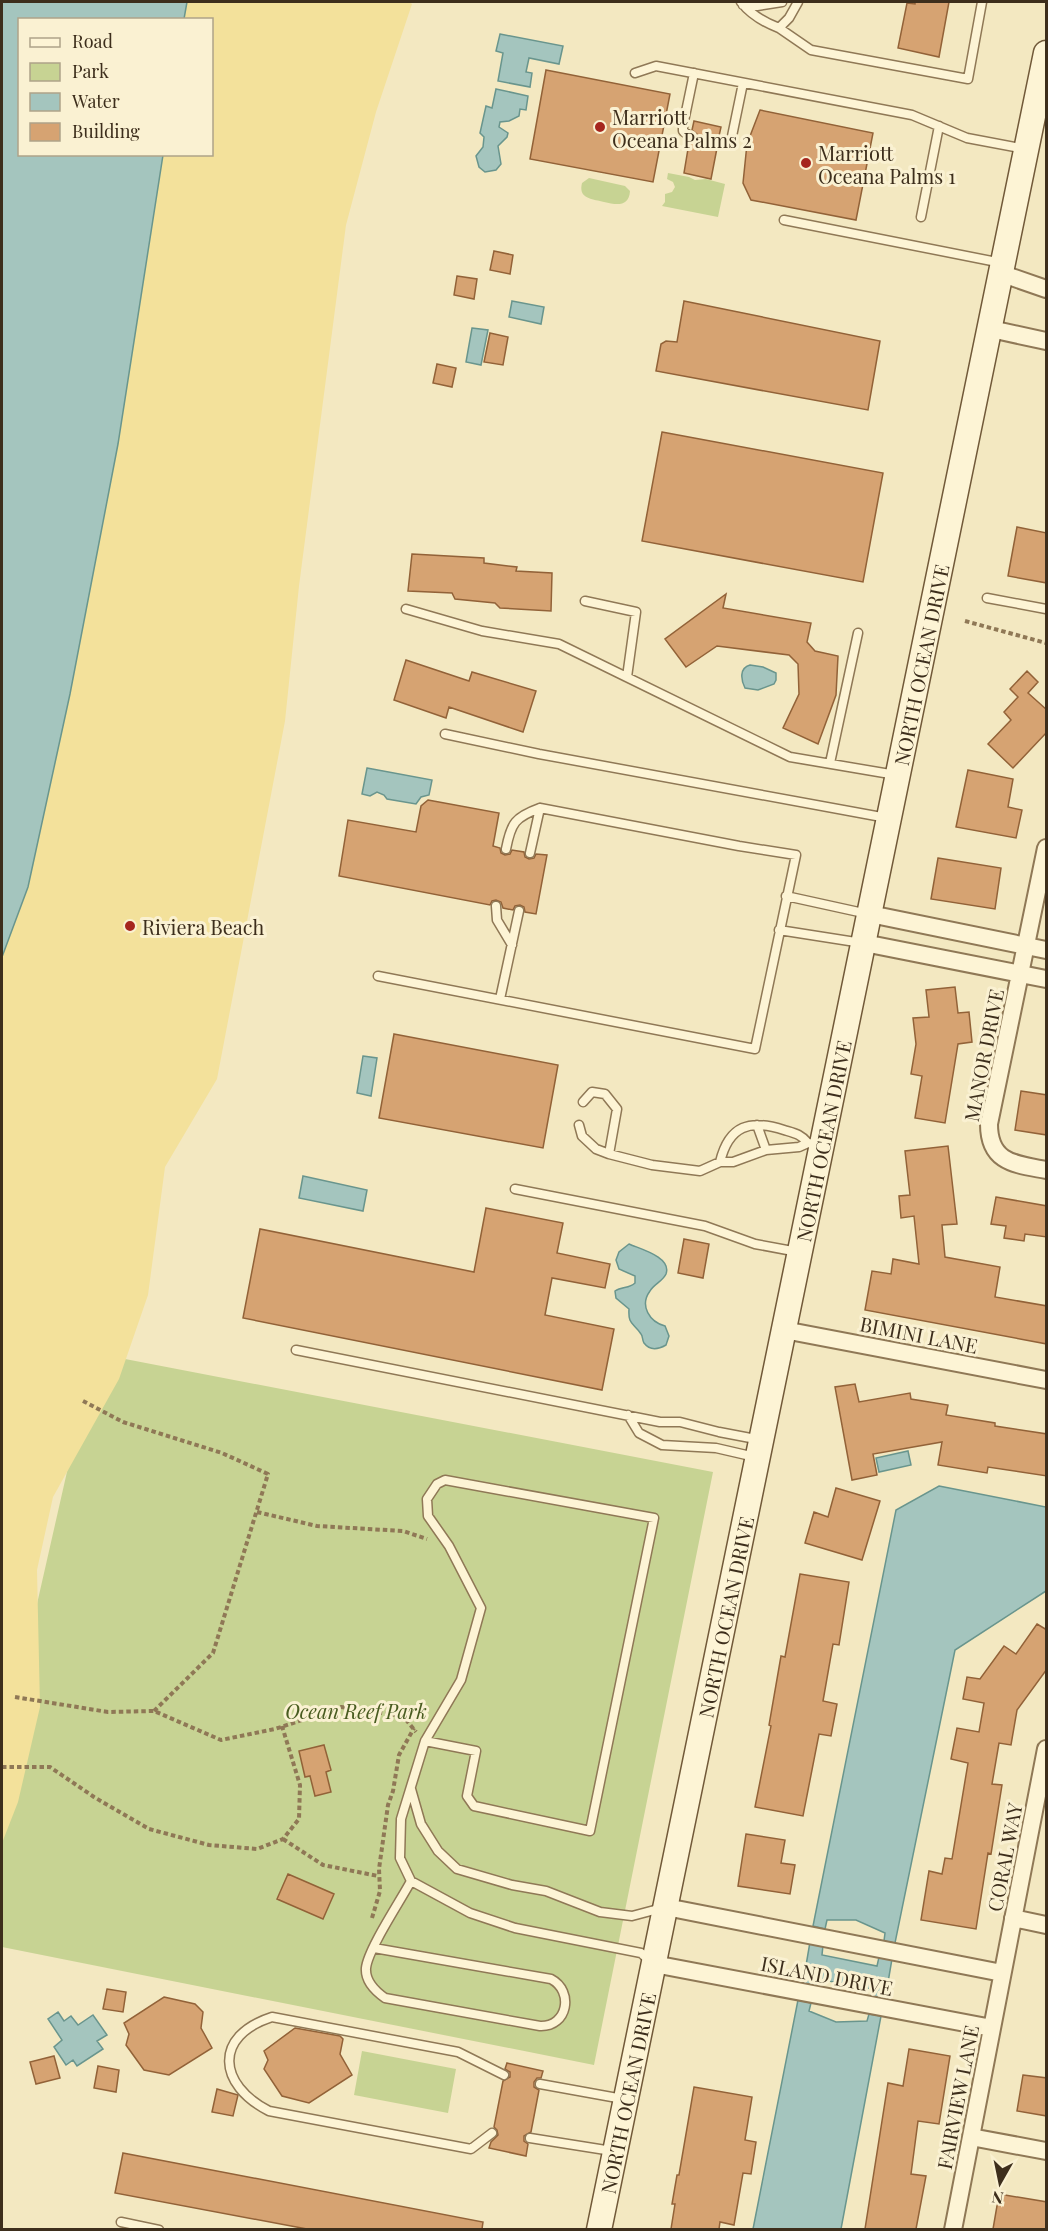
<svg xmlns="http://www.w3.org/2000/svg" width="1048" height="2231" font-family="'Playfair Display',serif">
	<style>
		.green { fill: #c7d393 }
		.sand { fill: #f3e19b }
		.water { fill: #a4c5be; stroke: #69958d; stroke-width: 1.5 }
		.building { fill: #d6a372; stroke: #926238; stroke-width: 1.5 }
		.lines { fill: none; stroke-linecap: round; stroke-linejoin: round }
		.service-casing { stroke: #8f7856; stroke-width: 11 }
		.minor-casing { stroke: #8f7856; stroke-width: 20 }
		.secondary-casing { stroke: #715939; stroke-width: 27 }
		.path { stroke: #8f7856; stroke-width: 4; stroke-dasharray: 4.5 3; stroke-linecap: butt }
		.service { stroke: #fdf4d5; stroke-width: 8 }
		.minor { stroke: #fdf4d5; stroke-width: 16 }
		.secondary { stroke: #fdf4d5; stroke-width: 24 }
		.poi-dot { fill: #a6261e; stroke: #faf1d2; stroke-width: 2 }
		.labels { text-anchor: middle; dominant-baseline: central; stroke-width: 6; stroke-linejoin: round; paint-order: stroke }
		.poi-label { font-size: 20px; fill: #3d2e1c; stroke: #faf1d2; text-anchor: start }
		.street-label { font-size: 20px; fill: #3d2e1c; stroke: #faf1d2 }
		.park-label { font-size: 20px; font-style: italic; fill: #495c20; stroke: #faf1d2 }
	</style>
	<rect width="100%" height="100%" fill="#f3e8c1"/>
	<path class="green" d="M668 173 689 177 695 180 706 179 725 184 718 217 662 206 665 202V194L672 192 675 187 673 182 667 179Z
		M589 178 625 186 630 191C629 207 617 205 604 202 592 199 578 199 582 183Z
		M94 1353 713 1472 594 2065 2 1947V1758Z
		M362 2051 456 2069 448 2113 354 2095Z"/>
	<path class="sand" d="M187 2H409L412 4 376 112 346 225 299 586 285 721 217 1079 165 1167 148 1295 119 1379 53 1497 37 1570 40 1707 18 1802 2 1843V957L28 887 118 444 163 155 212 154V20L184 19Z"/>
	<path class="water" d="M2 2H187L184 19 20 20V154L163 155 118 444 70 694 28 887 2 957Z
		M500 34 563 46 559 64 529 58 526 72 532 73 530 87 498 81 503 53 496 51Z
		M496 89 528 96 526 110 520 109 519 116 509 121 500 122 499 127 508 133 507 137 498 146 501 164 496 170 485 172 479 167 476 156 483 147 484 137 480 133 486 106 492 108Z
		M512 301 544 307 541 324 509 317Z
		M472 328 488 330 481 365 466 362Z
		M750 665 763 667 776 673V680L774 684 758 690 745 688C741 680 739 668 750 665Z
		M367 768 432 780 429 795 421 797 416 804 387 799 384 795 377 792 370 796 362 794Z
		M363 1056 377 1058 371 1096 357 1093Z
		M303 1176 367 1190 363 1211 299 1198Z
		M629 1244C640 1249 672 1257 666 1274 663 1281 654 1284 650 1291 639 1306 650 1322 665 1326L669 1336 666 1345C659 1349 650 1351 644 1343 642 1340 643 1336 641 1334 633 1322 628 1325 629 1309L616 1298 615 1291C622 1286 629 1289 635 1283V1276L619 1269 616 1260 619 1252Z
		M908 1451 911 1465 879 1472 876 1458Z
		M939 1486 1046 1507V1591L955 1650 895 1943 884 1941 885 1933 856 1920H827L825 1929 813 1926 896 1510Z
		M810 1942 823 1945 822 1955 877 1966 879 1957 892 1959 885 2000 871 1997 872 1989 818 1979 816 1986 803 1983Z
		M798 2000 811 2003 809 2011 836 2022 867 2021 869 2014 881 2016 841 2229H753Z
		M58 2012 64 2021 71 2016 78 2025 93 2015 107 2035 97 2041 103 2049 77 2066 73 2060 66 2065 54 2047 62 2040 48 2019Z"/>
	<path class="building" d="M915 2H949L939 57 898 48 907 3 915 4Z
		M546 70 670 94 653 182 530 159Z
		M760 110 873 133 856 220 751 200 743 183 747 144Z
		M694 121 721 127 719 136H715L712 141V145L717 148 711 179 684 173 689 143H694L697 138V134L692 130Z
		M494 251 513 255 510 274 490 270Z
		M457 276 477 279 474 299 454 295Z
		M684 301 880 341 868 410 656 371 661 344 666 341 677 342Z
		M490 333 508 337 503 365 484 362Z
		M437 364 456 368 452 387 433 383Z
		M662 432 883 473 863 582 642 541Z
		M1017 527 1047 533V583L1008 576Z
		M412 554 484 558V563L517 567 516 571 552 573 551 611 500 608 495 603 455 599 452 593 408 591Z
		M726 594 723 608 811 623 807 642 815 651 838 656 836 695 818 744 783 728 799 694 798 664 789 655 717 646 686 667 665 639Z
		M406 660 469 681 472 672 536 691 523 732 449 707 446 718 394 700Z
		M1027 671 1038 682 1028 693 1047 710V732L1013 768 988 744 1011 720 1004 712 1018 697 1010 689Z
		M968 770 1013 779 1008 807 1022 810 1016 838 956 827Z
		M428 800 499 813 493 846 500 848 501 853 505 855 510 854 512 850 524 852 525 857 529 859 534 858 536 854 547 855 536 914 525 912 524 907 520 905 515 906 513 910 503 908 501 902 496 900 492 901 490 905 339 876 348 820 416 832 421 806Z
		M938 858 1001 868 995 909 931 899Z
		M955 987 958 1013 969 1012 972 1042 958 1044 945 1123 915 1118 922 1076 911 1074 916 1044 913 1018 929 1017 926 990Z
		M394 1034 558 1065 543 1148 379 1118Z
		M1021 1091 1047 1095V1135L1015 1130Z
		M948 1146 957 1224 942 1225 945 1257 1000 1267 995 1297 1047 1306V1344L865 1310 872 1271 891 1274 893 1259 919 1264 914 1216 901 1218 899 1196 910 1195 905 1151Z
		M996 1197 1047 1206V1237L1025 1234 1024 1241 1004 1238 1006 1226 991 1224Z
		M486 1208 563 1223 557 1253 610 1264 605 1288 552 1278 545 1315 614 1329 602 1390 243 1318 260 1229 474 1272Z
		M684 1239 709 1244 703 1278 678 1273Z
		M855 1384 859 1402 910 1393 911 1399 948 1405 946 1415 995 1423V1426L1047 1434V1476L988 1467 987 1473 938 1465 942 1442 873 1454 877 1475 852 1480 835 1387Z
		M836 1488 880 1501 862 1560 805 1543 814 1512 828 1517Z
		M800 1574 849 1582 839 1645 833 1644 823 1701 837 1704 831 1736 819 1734 803 1816 755 1807 771 1726 769 1725 781 1656 785 1657Z
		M1037 1624 1047 1630V1669L1017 1710 1011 1745 999 1743 992 1784 1002 1785 991 1854 988 1853 976 1929 921 1920 929 1871 942 1874 945 1858 952 1859 968 1763 951 1759 957 1728 979 1732 984 1703 963 1699 967 1677 980 1679 1004 1646 1016 1654Z
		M324 1745 331 1770 326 1772 331 1792 315 1796 310 1776 305 1777 299 1751Z
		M746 1834 785 1840 781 1863 795 1865 790 1894 738 1886Z
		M288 1874 334 1894 323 1919 277 1899Z
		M107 1989 126 1992 123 2012 103 2009Z
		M164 1997 195 2004 203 2012 201 2028 212 2048 169 2075 144 2070 126 2045 129 2034 124 2023Z
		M295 2028 340 2036 343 2039 340 2054 352 2075 309 2103 282 2096 264 2069 268 2060 264 2051Z
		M909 2049 950 2056 939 2124 918 2121 911 2174 926 2176 916 2229H865L888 2083 903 2086Z
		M54 2056 60 2078 36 2084 30 2062Z
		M507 2063 543 2071 541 2078H537L534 2082V2087L539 2090 531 2132 524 2136V2141L528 2144 526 2156 489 2148 491 2142 498 2135 497 2130 494 2127 503 2081 510 2077V2072L505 2069Z
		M98 2066 119 2070 116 2092 94 2088Z
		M1023 2075 1047 2078V2116L1017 2111Z
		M694 2087 752 2097 745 2140 756 2142 751 2174 743 2173 734 2225 720 2222 719 2229H671L675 2204H672L677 2175H679Z
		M217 2089 238 2095 233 2116 212 2112Z
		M123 2153 483 2222 482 2229H307L115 2193Z
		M999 2194 1047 2202V2229H993Z"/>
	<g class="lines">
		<g class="service-casing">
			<path id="service" d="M741 2C751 15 763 22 779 28
				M798 2 789 18 779 28 811 50 968 79 982 2
				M743 5 757 6 782 2
				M635 73 656 66 912 115 967 138 1025 149
				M691 137 683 131V126L694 73
				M718 142 726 143 731 141 743 83
				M921 217 939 126
				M784 220 1002 263
				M987 598 1046 609
				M585 601 636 612 627 677
				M406 609 482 631 559 644 790 757 896 775
				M445 734 539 754 887 818
				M830 763 858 633
				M530 853 540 808
				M786 896 868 914
				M496 906 497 920 512 945
				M779 930 862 943
				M378 976 755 1049 796 855 739 846 540 808C515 817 511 823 506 849
				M500 999 519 911
				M583 1102 592 1092 605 1094 617 1109 609 1154
				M579 1125 582 1136 596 1149 609 1154 652 1165 700 1171 720 1162H733L766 1150 799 1147 808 1143 819 1145
				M757 1125 766 1150
				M720 1162C729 1125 750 1119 784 1130 794 1133 801 1134 808 1143
				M515 1189 705 1226 755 1244 798 1252
				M296 1350 660 1422H680L719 1432 761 1440
				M628 1415 639 1433 662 1445 716 1448 755 1457
				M425 1741 476 1751 467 1796 474 1806 590 1831 654 1518 445 1480 437 1484 427 1499 428 1516 449 1546 481 1608 461 1680 425 1741 401 1819 400 1858 411 1881 470 1913 515 1928 641 1953 651 1962
				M411 1789 421 1824 438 1851 457 1869 512 1885 546 1891 600 1912 632 1916 662 1908
				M374 1948 551 1979C574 1991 568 2027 540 2026L385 1998C375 1991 365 1981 366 1968 368 1949 401 1900 411 1881
				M540 2084 623 2099
				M492 2133 471 2149 269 2111C218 2085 213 2036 272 2017L458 2052 504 2075
				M530 2138 612 2151
				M121 2222 159 2230"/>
		</g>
		<g class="minor-casing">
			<path id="minor" d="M1003 274 1046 289
				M991 329 1046 341
				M1046 848 989 1124C989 1163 1015 1164 1046 1170
				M870 914 1046 950
				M864 943 1046 979
				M784 1330 1046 1380
				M666 1907 1002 1973
				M1013 1918 1046 1925
				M654 1964 992 2028
				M971 2137 1046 2151
				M953 2230 1046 1749"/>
		</g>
		<g class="secondary-casing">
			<g id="secondary">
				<path id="s1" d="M599 2230 1046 53"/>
			</g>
		</g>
		<path class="path" d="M965 621 1046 643
			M83 1401 123 1422 222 1453 268 1474 213 1653 154 1711
			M257 1512 317 1526 403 1531 427 1539
			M15 1697 108 1712 154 1711 221 1740 275 1729 341 1707 403 1716 416 1732
			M403 1716 431 1707
			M2 1767H50L94 1797 149 1829 209 1845 257 1849 283 1839 299 1819 300 1785 282 1726
			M283 1839 323 1865 378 1876
			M372 1918 380 1891 379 1869 388 1805 393 1791 399 1755 414 1728"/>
		<use href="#service" class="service"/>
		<use href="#minor" class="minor"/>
		<use href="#secondary" class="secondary"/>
	</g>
	<g class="poi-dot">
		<circle cx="600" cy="127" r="6"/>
		<circle cx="806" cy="163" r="6"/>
		<circle cx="130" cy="926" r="6"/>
	</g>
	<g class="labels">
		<g class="poi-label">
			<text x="612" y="116">Marriott<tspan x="612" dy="23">Oceana Palms 2</tspan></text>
			<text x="818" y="152">Marriott<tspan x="818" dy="23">Oceana Palms 1</tspan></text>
			<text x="142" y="926">Riviera Beach</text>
		</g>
		<g class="street-label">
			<text stroke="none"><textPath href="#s1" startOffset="1598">NORTH OCEAN DRIVE</textPath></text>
			<text transform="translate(983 1055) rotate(-79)">MANOR DRIVE</text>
			<text stroke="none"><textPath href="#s1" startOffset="1112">NORTH OCEAN DRIVE</textPath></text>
			<text transform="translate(919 1334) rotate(11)">BIMINI LANE</text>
			<text stroke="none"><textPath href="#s1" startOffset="626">NORTH OCEAN DRIVE</textPath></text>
			<text transform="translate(1004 1857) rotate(-79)">CORAL WAY</text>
			<text transform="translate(827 1975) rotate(11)">ISLAND DRIVE</text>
			<text stroke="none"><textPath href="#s1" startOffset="140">NORTH OCEAN DRIVE</textPath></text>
			<text transform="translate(957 2097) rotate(-79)">FAIRVIEW LANE</text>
		</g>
		<g class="park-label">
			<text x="356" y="1710">Ocean Reef Park</text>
		</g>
	</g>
	<rect width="1048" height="2231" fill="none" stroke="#3d2e1c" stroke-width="6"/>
	<rect x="18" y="18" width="195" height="138" fill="#faf1d2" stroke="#aea389" stroke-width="1.5"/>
	<rect x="30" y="38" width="30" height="9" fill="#fdf4d5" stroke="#aea389" stroke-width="1.5"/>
	<text x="72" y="48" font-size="18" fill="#3d2e1c">Road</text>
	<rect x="30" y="63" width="30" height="18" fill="#c7d393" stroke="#aea389" stroke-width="1.5"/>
	<text x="72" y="78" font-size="18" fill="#3d2e1c">Park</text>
	<rect x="30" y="93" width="30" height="18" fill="#a4c5be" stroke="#aea389" stroke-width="1.5"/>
	<text x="72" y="108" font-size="18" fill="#3d2e1c">Water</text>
	<rect x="30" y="123" width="30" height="18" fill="#d6a372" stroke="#aea389" stroke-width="1.5"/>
	<text x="72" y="138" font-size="18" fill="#3d2e1c">Building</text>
	<g transform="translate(1000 2183) rotate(189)" stroke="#faf1d2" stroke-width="4.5" paint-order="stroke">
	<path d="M0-4.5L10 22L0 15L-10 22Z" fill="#3d2e1c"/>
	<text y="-9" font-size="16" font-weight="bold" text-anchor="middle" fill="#3d2e1c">N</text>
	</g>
</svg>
